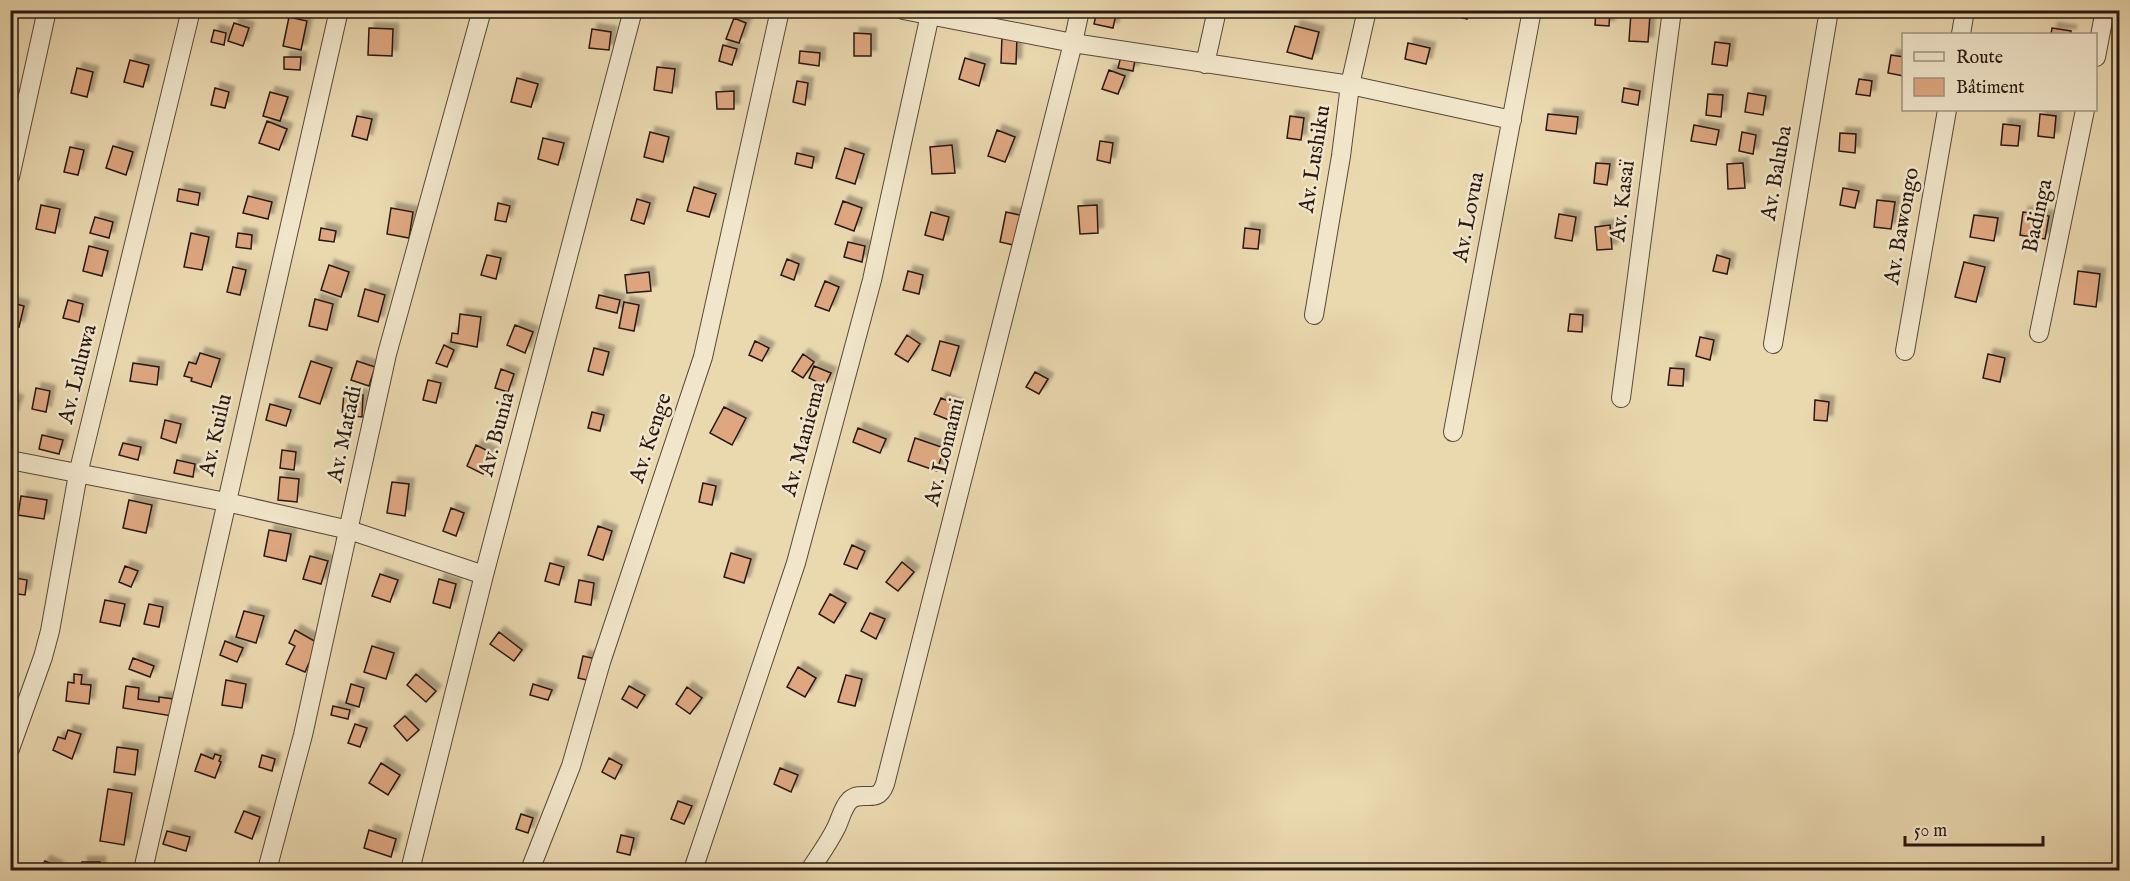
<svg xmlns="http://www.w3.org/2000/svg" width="2130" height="881" font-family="'IM FELL English',serif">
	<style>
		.building { fill: #dea780; stroke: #291811; stroke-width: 1.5; filter: url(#shadow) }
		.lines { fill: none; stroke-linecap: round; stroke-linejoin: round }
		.street-casing { stroke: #594838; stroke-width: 20 }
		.street { stroke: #f1e6cb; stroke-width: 18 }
		.labels { text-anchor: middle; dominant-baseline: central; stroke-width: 5; stroke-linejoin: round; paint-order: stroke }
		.street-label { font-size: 22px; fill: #291811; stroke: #f1e6cb }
	</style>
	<defs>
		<filter id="shadow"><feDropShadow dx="5.5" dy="-5.5" stdDeviation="1.5" flood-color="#0004"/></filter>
	</defs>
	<rect width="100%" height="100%" fill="#ead8af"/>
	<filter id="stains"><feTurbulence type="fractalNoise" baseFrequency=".00333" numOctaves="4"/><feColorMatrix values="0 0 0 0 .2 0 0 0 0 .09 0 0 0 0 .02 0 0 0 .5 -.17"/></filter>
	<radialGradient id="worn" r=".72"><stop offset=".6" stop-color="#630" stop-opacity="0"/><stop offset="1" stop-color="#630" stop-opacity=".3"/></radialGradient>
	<path class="building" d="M1097 10 1116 14 1113 28 1094 24Z
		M1142 10H1157V16L1142 14Z
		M1451 10H1469L1467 19 1450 14Z
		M1596 10H1610L1609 26 1595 25Z
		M1631 13 1650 15 1648 42 1629 41Z
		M289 17 307 21 301 50 283 46Z
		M734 18 746 23 739 43 726 39Z
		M234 23 249 28 243 46 228 41Z
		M1295 26 1319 32 1312 59 1287 52Z
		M369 28 393 29 392 56 368 55Z
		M2052 28 2071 31V34H2051Z
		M592 29 611 32 609 50 589 48Z
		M214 30 226 33 224 45 211 42Z
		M854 33 871 34V56H854Z
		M1002 36 1017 37 1016 64 1001 63Z
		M1715 42 1730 44 1727 66 1712 64Z
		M1408 43 1430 48 1426 64 1405 59Z
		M723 45 737 49 732 65 719 61Z
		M800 51 820 53 819 66 799 63Z
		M1891 55 1904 57V76L1888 73Z
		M1121 56 1135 60 1133 71 1118 68Z
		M284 57H301L300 70 284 69Z
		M965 58 985 64 979 86 959 79Z
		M130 60 149 65 143 87 124 82Z
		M657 67 675 69 672 93 654 90Z
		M77 68 93 72 87 97 71 93Z
		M1109 70 1125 76 1118 94 1102 89Z
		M517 78 538 84 531 107 511 102Z
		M1859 79 1872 81 1870 96 1856 94Z
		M797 81 808 83 805 105 793 102Z
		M215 88 229 92 225 108 211 105Z
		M1624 88 1640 91 1638 105 1622 102Z
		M734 91V109H717L716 92Z
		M270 92 288 97 280 121 263 116Z
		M1748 93 1766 96 1763 115 1745 112Z
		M1708 94 1723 95 1721 117 1706 115Z
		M1548 114 1578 117 1576 134 1546 130Z
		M2040 114 2056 116 2054 138 2038 136Z
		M357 116 372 119 367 140 352 136Z
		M1290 116 1304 118 1301 140 1287 138Z
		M267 121 287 129 279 150 259 143Z
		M2003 124 2020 126 2018 146 2001 145Z
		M1694 125 1719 130 1716 145 1691 141Z
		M997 130 1015 137 1005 162 988 156Z
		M650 132 669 137 663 162 644 157Z
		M1742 132 1756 135 1753 154 1739 151Z
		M1840 133 1856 134 1855 153 1839 151Z
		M543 138 564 143 558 165 538 159Z
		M1100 141 1113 143 1110 163 1097 160Z
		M952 145 955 173 932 174 930 147Z
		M113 146 133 152 126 175 106 168Z
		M70 147 84 150 78 175 64 172Z
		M845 148 864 154 855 184 836 178Z
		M797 153 814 157 812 168 795 164Z
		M1596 163 1610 164 1607 185 1594 183Z
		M1743 163 1745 188 1728 189 1727 164Z
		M694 187 716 194 709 217 687 211Z
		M1843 188 1859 191 1855 208 1840 205Z
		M179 189 200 193 198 205 177 201Z
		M248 196 272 202 268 219 243 213Z
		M637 199 650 203 644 224 631 220Z
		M1877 200 1895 202 1891 229 1874 227Z
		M843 201 862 208 854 231 835 224Z
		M498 203 510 206 506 222 495 220Z
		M41 205 60 209 55 233 36 229Z
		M1097 205 1098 233 1080 234 1078 206Z
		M391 208 413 212 409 238 387 234Z
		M931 212 949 217 943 240 925 235Z
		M1006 212 1024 216 1018 246 1000 242Z
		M2023 212 2049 216 2045 239 2020 235Z
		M1559 214 1576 217 1572 241 1555 238Z
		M1974 215 1998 218 1994 241 1970 237Z
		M95 217 113 222 109 238 90 233Z
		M1610 225 1612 249 1597 250 1595 227Z
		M321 228 336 231 334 242 319 240Z
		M1245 228 1260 230 1258 249 1243 248Z
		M191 233 209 237 202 270 184 267Z
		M238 233 252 235 251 249 236 247Z
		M848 242 865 246 862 262 844 257Z
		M89 246 108 251 102 276 83 271Z
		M487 255 501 258 496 279 481 275Z
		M1717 255 1730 259 1727 274 1713 271Z
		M787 259 799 264 794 280 781 275Z
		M1964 262 1985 267 1976 302 1955 297Z
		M329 265 349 272 341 297 321 290Z
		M233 267 246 270 240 295 227 292Z
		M908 271 923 275 919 294 903 290Z
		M2078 271 2100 274 2096 307 2074 304Z
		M649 272 651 291 627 293 625 275Z
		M825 281 839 287 829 311 815 306Z
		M365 289 385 295 378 322 358 316Z
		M599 295 620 300 617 313 596 308Z
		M315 299 333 304 327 330 309 326Z
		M68 300 83 304 79 322 63 318Z
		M624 302 639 305 634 331 619 328Z
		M12 303 24 306 19 327 10 325Z
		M460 314 481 317 477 347 451 342 452 333 458 334Z
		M1570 314 1583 315 1582 332 1568 331Z
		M515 325 533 332 525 353 507 345Z
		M907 335 920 344 908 362 895 354Z
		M1700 337 1714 340 1710 360 1696 356Z
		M755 341 769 348 762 361 749 355Z
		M940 341 959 346 950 376 932 370Z
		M444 345 454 350 447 367 436 363Z
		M594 348 609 352 603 375 588 371Z
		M200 353 220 359 211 387 191 381 192 378 184 376 189 362 196 364Z
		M803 354 814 362 803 378 792 371Z
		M1988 354 2005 358 2000 382 1983 378Z
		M311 361 332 368 320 404 299 397Z
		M357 361 375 367 369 386 351 380Z
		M133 363 159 367 157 385 130 381Z
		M814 366 831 373 825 386 809 378Z
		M1670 368 1684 369 1683 386 1668 385Z
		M501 369 514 374 508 392 495 388Z
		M1035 372 1048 379 1039 394 1026 387Z
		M428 380 441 383 436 403 423 400Z
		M36 388 50 391 46 412 32 409Z
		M344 393 363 395 362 417 342 415Z
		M10 398 18 401 12 417H10Z
		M941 398 960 406 954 422 934 414Z
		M1815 400 1829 402 1827 421 1814 420Z
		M270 404 291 410 286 426 266 420Z
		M724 407 746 418 732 445 710 433Z
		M592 412 604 415 600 431 588 428Z
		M165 420 181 424 176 443 161 438Z
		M858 428 886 439 880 453 853 442Z
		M42 435 63 440 59 454 39 449Z
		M915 438 944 448 937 471 908 461Z
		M123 443 141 447 138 460 119 455Z
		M476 445 492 453 483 474 467 466Z
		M282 450 296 452 294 470 280 468Z
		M177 460 195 464 193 477 174 473Z
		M280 477 299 479 297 502 278 500Z
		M392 482 409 484 405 516 387 513Z
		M703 483 716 486 712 505 699 502Z
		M21 496 47 500 44 519 18 515Z
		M129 500 152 505 146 533 123 528Z
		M451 508 464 513 456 536 443 531Z
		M598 526 612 531 603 560 588 555Z
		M269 530 291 534 286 561 264 556Z
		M852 545 865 551 857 569 844 564Z
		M731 553 751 559 744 583 724 577Z
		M310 556 328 561 321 584 303 579Z
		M902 562 914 572 898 591 886 582Z
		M550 563 564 567 559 585 545 581Z
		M125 566 138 571 131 587 119 582Z
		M380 574 398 580 390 602 372 596Z
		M10 577 27 580 25 595 10 593Z
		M439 579 456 584 450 608 433 603Z
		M579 580 594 583 591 605 575 602Z
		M830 594 846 603 834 623 819 614Z
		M105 600 125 604 120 626 100 622Z
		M149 604 163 607 159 627 144 624Z
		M244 611 264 616 256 643 236 637Z
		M870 613 885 619 876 639 861 631Z
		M295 630 318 643 305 672 286 664 295 646 289 643Z
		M499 632 522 650 514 661 490 644Z
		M225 641 243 648 237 662 220 655Z
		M372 646 394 653 386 679 364 672Z
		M583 656 596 659 591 681 578 678Z
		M133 658 154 666 150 677 129 669Z
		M798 667 816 678 805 697 787 687Z
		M74 674 82 675 81 684 91 685 89 704 66 701 68 682 74 683Z
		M416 674 436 691 426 702 407 685Z
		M846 675 862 679 855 706 838 702Z
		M226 680 246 684 242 708 222 705Z
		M351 684 364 688 359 707 346 703Z
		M533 684 552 690 548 700 530 695Z
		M126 686 139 688 138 699 159 702V697L174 699 172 716 123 708Z
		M629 686 645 695 637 708 622 699Z
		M687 687 702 698 690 714 676 704Z
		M333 706 350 710 348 719 331 715Z
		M405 716 419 730 407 741 394 726Z
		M355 724 367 728 360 747 348 743Z
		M68 730 81 734 72 759 53 750 58 737 65 739Z
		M117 747 138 750 135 775 114 772Z
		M201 754 213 759 215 754 221 756 219 761 221 762 215 778 195 771Z
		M262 755 275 759 272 771 259 767Z
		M609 758 622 765 615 779 602 772Z
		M381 763 400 775 388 795 369 783Z
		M780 768 798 775 791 792 774 784Z
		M108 789 132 793 124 845 100 841Z
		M678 801 692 806 684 824 671 819Z
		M244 811 260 817 252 839 235 832Z
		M521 814 533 818 528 833 516 829Z
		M369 830 396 839 391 857 364 848Z
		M167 831 190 837 186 851 163 844Z
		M621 835 634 838 630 855 617 852Z
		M45 861 58 867 57 870H40Z
		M82 862H100V870H82Z"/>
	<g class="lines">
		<g class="street-casing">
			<path id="street" d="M903 10 1073 43 1350 85 1512 120
				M1961 34 1965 10
				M2096 57 2105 10
				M1205 64 1217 10
				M10 177 47 10
				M1314 315 1341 156 1350 85 1367 10
				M2039 333 2085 110
				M1773 344 1829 10
				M1905 351 1947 110
				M1621 398 1672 10
				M1453 432 1532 10
				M10 460 226 502 349 530 484 575
				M10 749 43 657 50 631 78 474 191 10
				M143 870 339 10
				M267 870 303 735 387 354 482 10
				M410 870 484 575 633 10
				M530 870 571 766 601 662 703 357 780 10
				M693 870 796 563 872 280 931 10
				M810 870C819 856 830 841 837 826 841 817 843 807 850 800 863 789 877 806 885 784L1073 43 1080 10"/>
		</g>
		<use href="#street" class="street"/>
	</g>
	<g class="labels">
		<g class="street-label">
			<text transform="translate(1315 159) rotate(-81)">Av. Lushiku</text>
			<text transform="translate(1777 173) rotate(-80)">Av. Baluba</text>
			<text transform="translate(1623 201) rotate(-83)">Av. Kasaï</text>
			<text transform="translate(2038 216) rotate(-78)">Badinga</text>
			<text transform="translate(1469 217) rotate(-79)">Av. Lovua</text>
			<text transform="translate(1902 226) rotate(-80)">Av. Bawongo</text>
			<text transform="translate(78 374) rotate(-76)">Av. Luluwa</text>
			<text transform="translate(345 434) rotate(-78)">Av. Matadi</text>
			<text transform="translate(497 434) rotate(-75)">Av. Bunia</text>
			<text transform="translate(216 435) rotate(-77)">Av. Kuilu</text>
			<text transform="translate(651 438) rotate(-72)">Av. Kenge</text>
			<text transform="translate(804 439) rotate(-75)">Av. Maniema</text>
			<text transform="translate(945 452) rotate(-76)">Av. Lomami</text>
		</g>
	</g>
	<rect width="2130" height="881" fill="none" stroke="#ead8af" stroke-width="36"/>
	<rect x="12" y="12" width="2106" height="857" fill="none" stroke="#291811" stroke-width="3"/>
	<rect x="18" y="18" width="2094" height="845" fill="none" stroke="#291811" stroke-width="1.5"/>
	<rect x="1902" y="33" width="195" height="78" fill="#f1e6cb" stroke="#a19481" stroke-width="1.5"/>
	<rect x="1914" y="52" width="30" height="9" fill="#f1e6cb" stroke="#a19481" stroke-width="1.5"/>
	<text x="1956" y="63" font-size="18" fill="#291811">Route</text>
	<rect x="1914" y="78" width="30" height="18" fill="#dea780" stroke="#a19481" stroke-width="1.5"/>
	<text x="1956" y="93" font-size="18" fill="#291811">Bâtiment</text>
	<path d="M1905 836v9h138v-9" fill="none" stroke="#291811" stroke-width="3"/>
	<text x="1914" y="836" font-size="18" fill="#291811" stroke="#f1e6cb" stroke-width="4.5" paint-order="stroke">50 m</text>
	<rect width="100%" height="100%" filter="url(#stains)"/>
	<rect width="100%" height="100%" fill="url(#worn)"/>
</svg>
